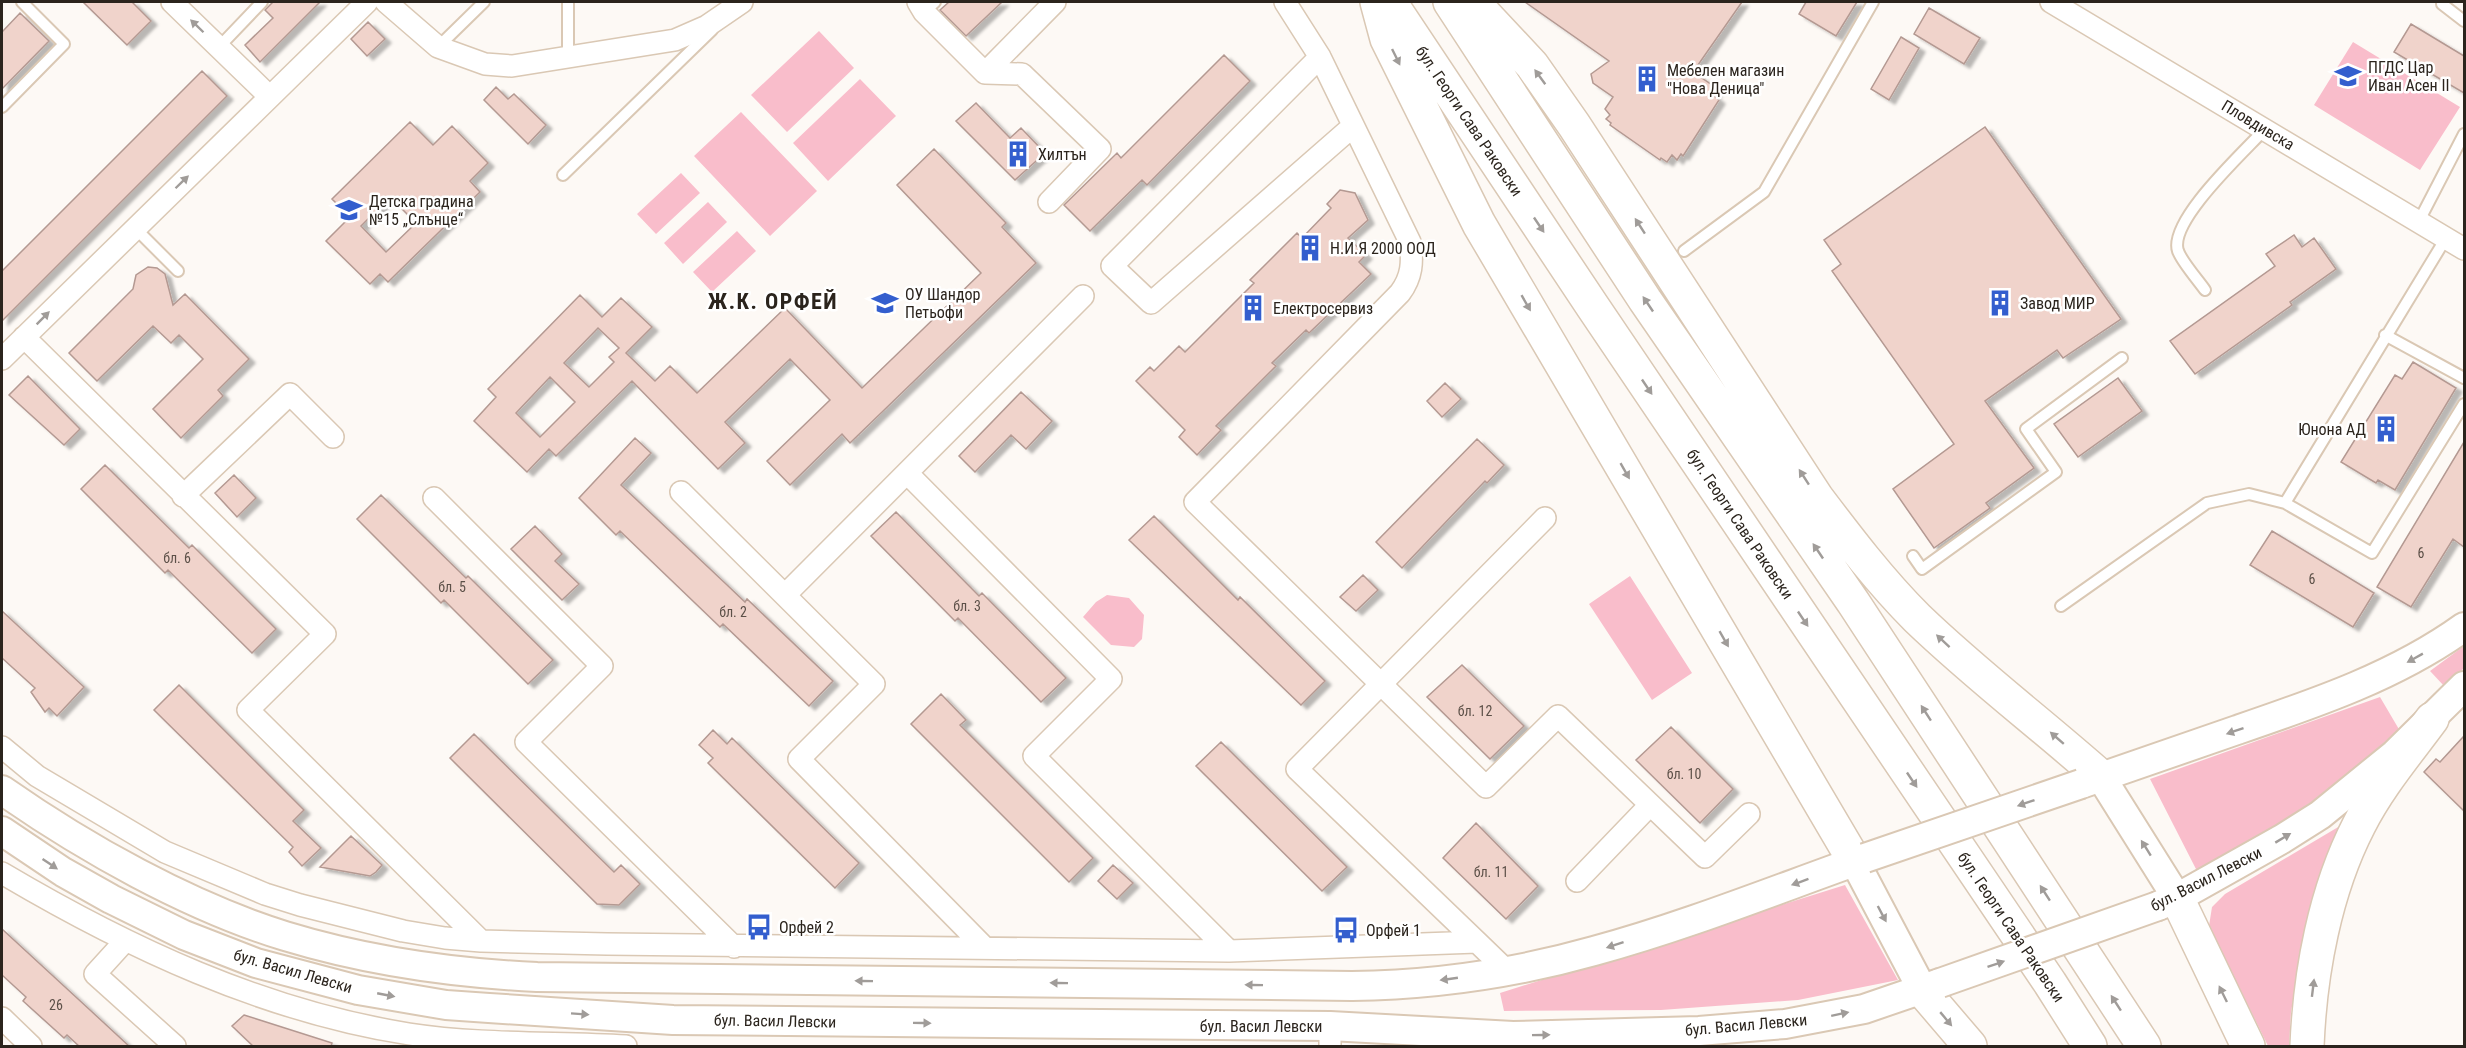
<svg xmlns="http://www.w3.org/2000/svg" width="2466" height="1048" font-family="'Roboto Condensed',sans-serif">
	<style>
		.green { fill: #f9bdcb }
		.building { fill: #f0d3cb; stroke: #b49992; stroke-width: 1.5; fill-rule: evenodd; filter: url(#shadow) }
		.lines { fill: none; stroke-linecap: round; stroke-linejoin: round }
		.service-casing { stroke: #dac8b4; stroke-width: 14 }
		.minor-casing { stroke: #dac8b4; stroke-width: 24 }
		.secondary-casing { stroke: #dac8b4; stroke-width: 32 }
		.primary-casing { stroke: #dac8b4; stroke-width: 36 }
		.service { stroke: #fff; stroke-width: 10 }
		.minor { stroke: #fff; stroke-width: 21 }
		.secondary { stroke: #fff; stroke-width: 28 }
		.primary { stroke: #fff; stroke-width: 33 }
		.secondary-bridge-casing { stroke: #dac8b4; stroke-width: 32; stroke-linecap: butt }
		.secondary-bridge { stroke: #fff; stroke-width: 28 }
		.oneway { fill: #a09c99 }
		.labels { text-anchor: middle; dominant-baseline: central; stroke-width: 5; stroke-linejoin: round; paint-order: stroke }
		.number-label { font-size: 14px; fill: #5c5048 }
		.poi-label { font-size: 16px; fill: #2b241d; stroke: #fff; text-anchor: start }
		.street-label { font-size: 16px; fill: #2b241d; stroke: #fff }
		.district-label { font-size: 22px; font-weight: bold; letter-spacing: 1.5px; fill: #2b241d; stroke: #fff }
	</style>
	<defs>
		<filter id="shadow"><feDropShadow dx="6" dy="4" stdDeviation="1.5" flood-color="#0004"/></filter>
	</defs>
	<rect width="100%" height="100%" fill="#fdf9f5"/>
	<path class="green" d="M819 31 854 68 787 132 751 95Z
		M2353 42 2460 107 2420 170 2314 105Z
		M860 79 896 116 828 181 793 143Z
		M741 112 817 191 770 236 694 156Z
		M681 173 700 193 656 234 637 214Z
		M708 202 727 222 683 264 664 243Z
		M737 231 756 251 712 292 693 272Z
		M1630 576 1692 673 1652 700 1589 604Z
		M1107 595 1129 598 1144 615 1142 639 1134 647 1111 645 1083 617 1096 602Z
		M2464 646V668L2445 687 2430 671Z
		M2380 697 2400 731 2310 803 2259 837 2197 871 2150 779Z
		M2350 820 2307 921 2291 1012 2289 1046H2268L2209 926 2212 907 2225 894Z
		M1845 885 1898 980 1798 1000 1661 1010 1504 1011 1500 993Z"/>
	<path class="building" d="M83 2H132L151 21 127 45Z
		M273 2H320L260 62 245 45 273 18 265 10Z
		M949 2H1002L966 36 940 10Z
		M1525 2H1742L1693 72 1718 89 1713 95 1719 100 1683 156 1681 154 1677 160 1672 155 1667 162 1661 158 1660 160 1610 125 1611 123 1606 119 1610 115 1605 109 1613 97 1593 83 1591 74 1609 61Z
		M1806 2H1857L1836 36 1799 14Z
		M1929 8 1980 38 1964 64 1914 34Z
		M20 13 49 41 2 89V32Z
		M368 22 385 39 367 56 351 39Z
		M2411 24 2464 56V93L2394 52Z
		M1901 37 1919 48 1889 100 1871 89Z
		M1224 55 1250 81 1147 185 1142 180 1090 231 1064 205 1117 153 1121 158Z
		M202 71 227 96 2 321V271Z
		M496 87 508 99 514 94 546 125 528 144 484 100Z
		M976 103 1010 138 1021 128 1045 153 1015 180 956 121Z
		M410 122 433 145 452 126 488 163 470 181 480 192 388 282 380 274 370 284 326 241 350 217 332 199ZM390 197 416 223 386 252 361 226Z
		M1985 127 2121 319 2063 358 2057 350 1985 401 2034 468 1986 503 1990 508 1934 548 1893 489 1954 444 1832 271 1841 264 1824 240Z
		M934 149 1006 223 1002 227 1036 263 850 443 842 434 790 485 767 461 830 400 790 359 725 422 745 443 718 469 632 381 556 456 549 449 527 472 474 421 496 397 488 389 580 295 602 317 621 298 652 327 626 353 655 381 670 366 697 393 785 308 862 388 981 273 897 185ZM598 328 619 348 609 357 614 362 589 387 564 363ZM550 377 575 402 540 437 516 413Z
		M1340 190 1355 193 1368 220 1348 238 1366 255 1359 262 1371 274 1309 333 1306 330 1272 363 1276 366 1216 426 1221 430 1197 455 1179 437 1185 430 1136 381 1150 367 1154 371 1179 346 1185 352 1254 283 1250 280 1297 233 1302 238 1331 208 1327 204Z
		M2294 235 2302 247 2314 238 2336 269 2290 302 2292 305 2195 374 2170 341 2275 266 2266 254Z
		M148 267 157 268 165 274 173 305 185 294 249 359 218 390 223 396 181 438 153 409 203 359 179 335 171 343 153 326 97 381 69 353 133 289 136 275Z
		M2413 362 2456 388 2395 490 2378 480 2376 483 2341 462 2395 375 2402 379Z
		M28 376 80 429 64 445 9 395Z
		M2118 378 2142 411 2078 457 2054 424Z
		M1445 383 1461 399 1442 417 1427 401Z
		M1021 392 1052 421 1026 449 1011 435 975 472 959 456Z
		M635 438 651 453 621 485 726 584 745 602 747 599 833 681 809 706 723 624 720 627 620 531 616 535 579 498Z
		M1477 439 1504 465 1487 483 1485 481 1402 568 1376 542Z
		M2464 442V547L2453 539 2411 607 2377 587Z
		M105 465 189 548 192 545 276 629 252 653 168 570 165 573 81 489Z
		M234 475 256 498 237 517 215 493Z
		M381 495 466 578 468 576 553 660 528 684 444 600 441 603 357 519Z
		M896 512 979 596 982 593 1066 678 1041 702 958 618 955 621 871 536Z
		M1154 516 1238 600 1240 597 1325 681 1301 705 1129 540Z
		M535 526 562 554 555 561 579 584 562 600 511 549Z
		M2272 531 2374 593 2353 627 2250 565Z
		M1363 575 1378 590 1356 611 1340 597Z
		M2 611 84 687 57 716 49 708 45 712 31 692 35 688 2 658Z
		M1462 665 1524 726 1490 759 1427 697Z
		M179 685 304 810 293 821 321 848 302 866 289 852 293 847 154 710Z
		M941 694 966 720 960 725 1093 858 1069 882 911 724Z
		M1671 727 1733 789 1700 823 1636 760Z
		M713 730 727 744 732 738 859 863 835 888 708 763 713 758 699 745Z
		M474 734 614 872 621 865 640 884 619 905 597 904 450 758Z
		M2464 736V811L2424 772 2436 759 2440 762Z
		M1221 742 1347 867 1322 891 1196 766Z
		M1476 823 1538 886 1506 919 1443 858Z
		M351 836 382 865 376 872 370 876 320 867Z
		M1113 865 1133 883 1117 899 1098 881Z
		M2 929 90 1010 130 1047H80L67 1035 64 1038 23 1001 26 997 2 975Z
		M244 1015 332 1043 331 1047H254L232 1026Z"/>
	<g class="lines">
		<g class="service-casing">
			<path id="service" d="M2444 2 2442 4 2464 21
				M924 12 935 2
				M219 47 262 2
				M438 47 484 2
				M568 58V2
				M2 107 64 44 22 2
				M563 175 712 30
				M2419 221 2464 134
				M135 228 178 271
				M2446 238 2285 503 2372 553 2464 404
				M1684 251 1764 192 1873 2
				M2205 290C2198 280 2182 262 2178 251 2168 221 2245 151 2265 129
				M2385 335 2464 378
				M1913 556 1922 569 2056 472 2026 429 2122 358
				M2061 606 2207 503 2249 494 2285 503"/>
		</g>
		<g class="minor-casing">
			<path id="minor" d="M172 2 269 96
				M386 2 438 47 485 64 512 66 675 40 707 26 742 2
				M918 2 924 12 985 73 1022 74 1100 149 1049 202
				M1285 2 1320 57 1410 242C1413 262 1412 277 1400 293L1195 502 1486 787 1558 716 1705 857 1749 814
				M2051 2 2464 249
				M1320 57 1112 266 1151 303 1352 127
				M985 73 1055 2
				M24 337 325 634 248 710 481 941
				M2 359 367 2
				M907 473 1111 679 1034 756 1229 951
				M681 492 874 684 799 759 985 948
				M183 496 290 394 333 437
				M434 498 602 666 526 742 734 947
				M786 594 1083 296
				M2 747 37 776 165 852 265 894 300 905 403 931 445 938 481 941 607 944 1229 951 1477 942 1507 971
				M2 873C127 947 263 1011 409 1034 481 1045 554 1042 626 1046
				M1577 881 1650 805
				M125 941 95 974 175 1046
				M1477 942 1297 769 1545 518
				M2 1018 31 1046
				M1330 1026V1046"/>
		</g>
		<g class="secondary-casing">
			<path id="secondary" d="M2101 777 2177 898
				M2081 784C2133 766 2185 748 2237 730 2316 703 2396 676 2464 627
				M2 790C85 848 188 906 285 936 367 961 452 973 537 977L1352 986C1433 985 1516 973 1594 951 1686 926 1775 890 1865 858
				M2 831 63 872 111 899 184 935 256 963 358 990 446 1005 489 1008 673 1020 1330 1026 1513 1036 1699 1031 1785 1024 1864 1009 1940 983
				M1855 862 1923 991
				M2158 906 2177 898 2282 839 2320 815 2395 754 2464 686"/>
		</g>
		<g class="primary-casing">
			<path id="primary" d="M1377 2 1387 39 1479 224 1855 862
				M1390 2 1593 307 2050 983 2090 1046
				M1450 2 1645 300 1853 602 2144 1046
				M1473 2 1532 65 1574 125 1817 498C1848 539 1880 581 1917 618 1975 674 2040 723 2101 777
				M2177 898 2248 1046
				M1923 991 1970 1046
				M2307 1046C2310 972 2325 891 2359 825 2378 787 2407 753 2432 719"/>
		</g>
		<use href="#service" class="service"/>
		<use href="#minor" class="minor"/>
		<use href="#secondary" class="secondary"/>
		<use href="#primary" class="primary"/>
		<g class="secondary-bridge-casing">
			<path id="secondary-bridge" d="M1865 858 2081 784
				M1940 983 2158 906"/>
		</g>
		<use href="#secondary-bridge" class="secondary-bridge"/>
	</g>
	<defs><path id="oneway-solid" d="M-6-.8H1V-3.2L6.5 0L1 3.2V.8H-6Z" transform="scale(1.5)"/></defs>
	<g class="oneway">
		<use href="#oneway-solid" transform="translate(197 26) rotate(-136)"/>
		<use href="#oneway-solid" transform="translate(1396 57) rotate(64)"/>
		<use href="#oneway-solid" transform="translate(1540 77) rotate(-126)"/>
		<use href="#oneway-solid" transform="translate(182 182) rotate(-44)"/>
		<use href="#oneway-solid" transform="translate(1539 225) rotate(56)"/>
		<use href="#oneway-solid" transform="translate(1640 226) rotate(-123)"/>
		<use href="#oneway-solid" transform="translate(1526 303) rotate(60)"/>
		<use href="#oneway-solid" transform="translate(1648 304) rotate(-124)"/>
		<use href="#oneway-solid" transform="translate(43 318) rotate(-45)"/>
		<use href="#oneway-solid" transform="translate(1647 387) rotate(56)"/>
		<use href="#oneway-solid" transform="translate(1625 471) rotate(60)"/>
		<use href="#oneway-solid" transform="translate(1804 477) rotate(-123)"/>
		<use href="#oneway-solid" transform="translate(1818 551) rotate(-124)"/>
		<use href="#oneway-solid" transform="translate(1803 619) rotate(56)"/>
		<use href="#oneway-solid" transform="translate(1724 639) rotate(60)"/>
		<use href="#oneway-solid" transform="translate(1943 641) rotate(-137)"/>
		<use href="#oneway-solid" transform="translate(2415 658) rotate(151)"/>
		<use href="#oneway-solid" transform="translate(1926 713) rotate(-123)"/>
		<use href="#oneway-solid" transform="translate(2235 731) rotate(161)"/>
		<use href="#oneway-solid" transform="translate(2057 738) rotate(-139)"/>
		<use href="#oneway-solid" transform="translate(1912 780) rotate(56)"/>
		<use href="#oneway-solid" transform="translate(2026 803) rotate(161)"/>
		<use href="#oneway-solid" transform="translate(2283 838) rotate(-31)"/>
		<use href="#oneway-solid" transform="translate(2146 848) rotate(-122)"/>
		<use href="#oneway-solid" transform="translate(50 864) rotate(34)"/>
		<use href="#oneway-solid" transform="translate(1800 882) rotate(160)"/>
		<use href="#oneway-solid" transform="translate(2045 893) rotate(-123)"/>
		<use href="#oneway-solid" transform="translate(1882 914) rotate(62)"/>
		<use href="#oneway-solid" transform="translate(1615 945) rotate(162)"/>
		<use href="#oneway-solid" transform="translate(1996 964) rotate(-19)"/>
		<use href="#oneway-solid" transform="translate(1449 979) rotate(172)"/>
		<use href="#oneway-solid" transform="translate(864 981) rotate(-179)"/>
		<use href="#oneway-solid" transform="translate(1059 983) rotate(-179)"/>
		<use href="#oneway-solid" transform="translate(1254 985) rotate(-179)"/>
		<use href="#oneway-solid" transform="translate(2313 988) rotate(-83)"/>
		<use href="#oneway-solid" transform="translate(2223 994) rotate(-116)"/>
		<use href="#oneway-solid" transform="translate(386 995) rotate(11)"/>
		<use href="#oneway-solid" transform="translate(2116 1003) rotate(-123)"/>
		<use href="#oneway-solid" transform="translate(580 1014) rotate(4)"/>
		<use href="#oneway-solid" transform="translate(1840 1014) rotate(-12)"/>
		<use href="#oneway-solid" transform="translate(1946 1019) rotate(50)"/>
		<use href="#oneway-solid" transform="translate(922 1023) rotate(1)"/>
		<use href="#oneway-solid" transform="translate(1541 1035) rotate(-1)"/>
	</g>
	<defs>
		<g id="school-bare" transform="scale(2.07)"><path d="M0-5L7-2L0 1L-7-2ZM-4 1L0 2.5L4 1V4Q0 6-4 4Z" fill="#335ece" stroke="#fff" stroke-width="2.5" paint-order="stroke"/></g>
		<g id="building-bare" transform="scale(2.07)"><path d="M-4-6H4V6H1V3H-1V6H-4ZM-2.5-4.3h1.7v1.8h-1.7ZM.8-4.3h1.7v1.8H.8ZM-2.5-1h1.7V.8h-1.7ZM.8-1h1.7V.8H.8Z" fill="#335ece" stroke="#fff" stroke-width="2.5" paint-order="stroke"/></g>
		<g id="bus-bare" transform="scale(2.07)"><path d="M-5-6H5V4H4V6H2V4H-2V6H-4V4H-5ZM-3.5-4V0h7V-4ZM-3.5 1.2v1.5H-2V1.2ZM2 1.2v1.5H3.5V1.2Z" fill="#335ece" stroke="#fff" stroke-width="2.5" paint-order="stroke"/></g>
	</defs>
	<g fill-rule="evenodd">
		<use href="#school-bare" x="2348" y="76"/>
		<use href="#building-bare" x="1647" y="79"/>
		<use href="#building-bare" x="1018" y="154"/>
		<use href="#school-bare" x="349" y="210"/>
		<use href="#building-bare" x="1310" y="248"/>
		<use href="#school-bare" x="885" y="303"/>
		<use href="#building-bare" x="2000" y="303"/>
		<use href="#building-bare" x="1253" y="308"/>
		<use href="#building-bare" x="2386" y="429"/>
		<use href="#bus-bare" x="759" y="927"/>
		<use href="#bus-bare" x="1346" y="930"/>
	</g>
	<g class="labels">
		<g class="number-label">
			<text x="2421" y="553">6</text>
			<text x="177" y="558">бл. 6</text>
			<text x="2312" y="579">6</text>
			<text x="452" y="587">бл. 5</text>
			<text x="967" y="606">бл. 3</text>
			<text x="733" y="612">бл. 2</text>
			<text x="1475" y="711">бл. 12</text>
			<text x="1684" y="774">бл. 10</text>
			<text x="1491" y="872">бл. 11</text>
			<text x="56" y="1005">26</text>
		</g>
		<g class="poi-label">
			<text x="2368" y="67">ПГДС Цар<tspan x="2368" dy="18">Иван Асен II</tspan></text>
			<text x="1667" y="70">Мебелен магазин<tspan x="1667" dy="18">"Нова Деница"</tspan></text>
			<text x="1038" y="154">Хилтън</text>
			<text x="369" y="201">Детска градина<tspan x="369" dy="18">№15 „Слънце“</tspan></text>
			<text x="1330" y="248">Н.И.Я 2000 ООД</text>
			<text x="905" y="294">ОУ Шандор<tspan x="905" dy="18">Петьофи</tspan></text>
			<text x="2020" y="303">Завод МИР</text>
			<text x="1273" y="308">Електросервиз</text>
			<text x="2366" y="429" text-anchor="end">Юнона АД</text>
			<text x="779" y="927">Орфей 2</text>
			<text x="1366" y="930">Орфей 1</text>
		</g>
		<g class="street-label">
			<text transform="translate(1469 121) rotate(56)">бул. Георги Сава Раковски</text>
			<text transform="translate(2258 125) rotate(31)">Пловдивска</text>
			<text transform="translate(1740 524) rotate(56)">бул. Георги Сава Раковски</text>
			<text transform="translate(2206 879) rotate(-27)">бул. Васил Левски</text>
			<text transform="translate(2011 927) rotate(56)">бул. Георги Сава Раковски</text>
			<text transform="translate(293 971) rotate(16)">бул. Васил Левски</text>
			<text transform="translate(775 1021) rotate(1)">бул. Васил Левски</text>
			<text transform="translate(1746 1025) rotate(-5)">бул. Васил Левски</text>
			<text x="1261" y="1026">бул. Васил Левски</text>
		</g>
		<g class="district-label">
			<text x="773" y="301">Ж.К. ОРФЕЙ</text>
		</g>
	</g>
	<rect width="2466" height="1048" fill="none" stroke="#2b241d" stroke-width="6"/>
</svg>
